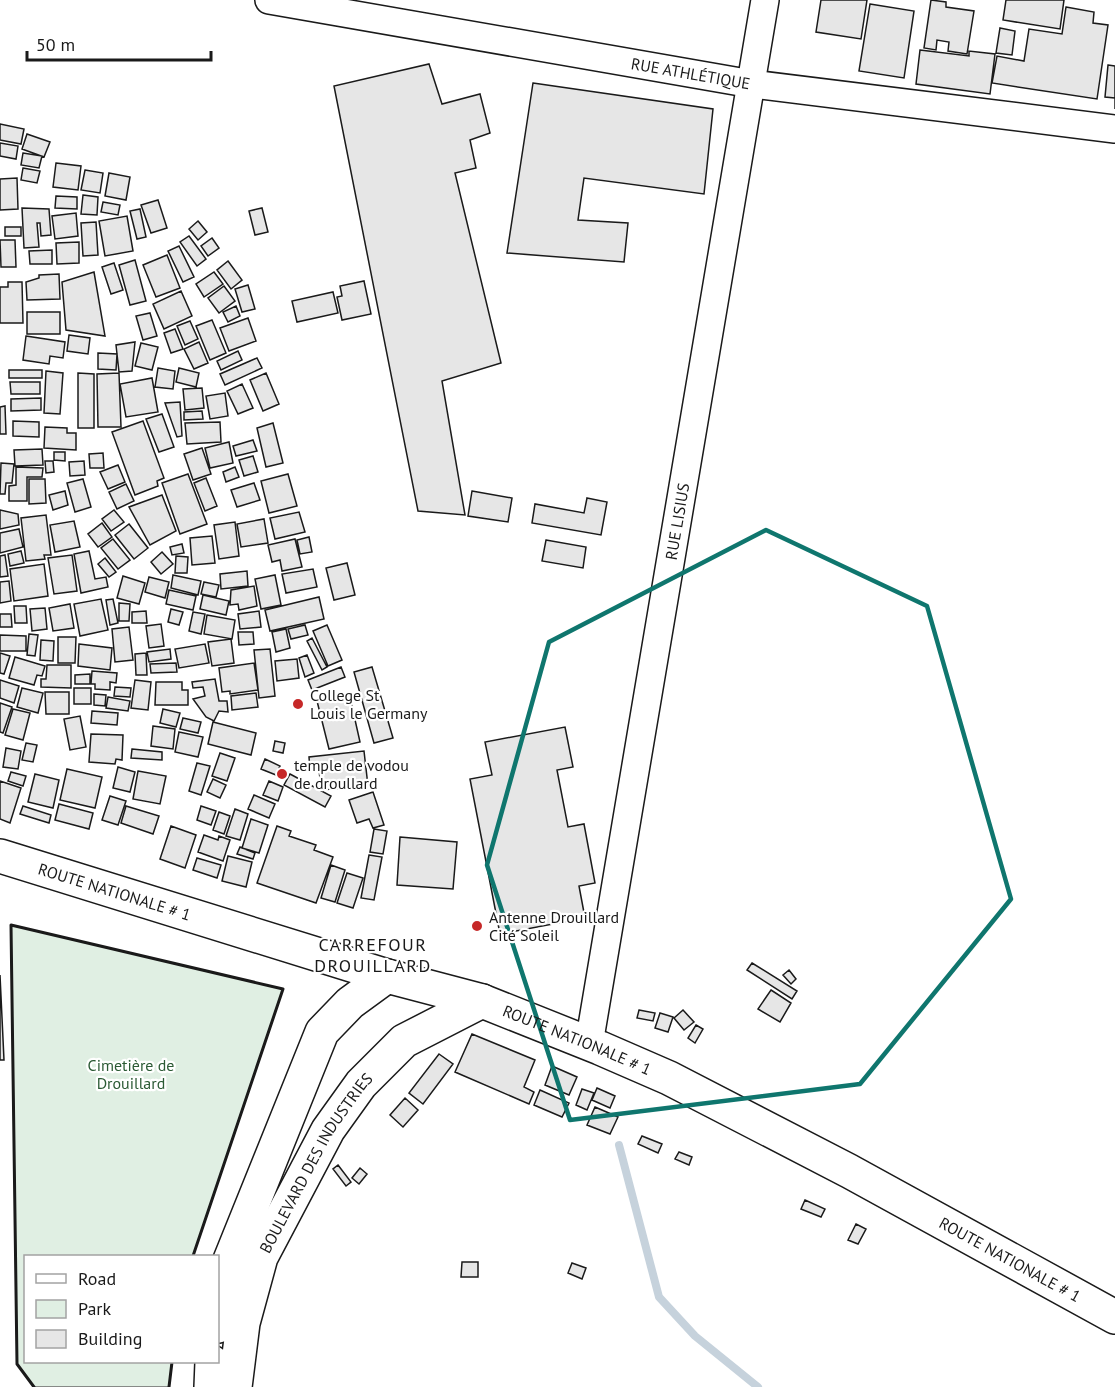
<svg xmlns="http://www.w3.org/2000/svg" width="1115" height="1387" font-family="'PT Sans',sans-serif">
	<style>
		.green { fill: #e0efe3; stroke: #6a6a6a; stroke-width: 1.5 }
		.lines { fill: none; stroke-linecap: round; stroke-linejoin: round }
		.stream { stroke: #c6d2dc; stroke-width: 8 }
		.building { fill: #e6e6e6; stroke: #1a1a1a; stroke-width: 1.5 }
		.minor-casing { stroke: #1a1a1a; stroke-width: 30 }
		.major-casing { stroke: #1a1a1a; stroke-width: 36 }
		.minor { stroke: #fff; stroke-width: 27 }
		.major { stroke: #fff; stroke-width: 33 }
		.wall { stroke: #1a1a1a; stroke-width: 3 }
		.marked { fill: none; stroke: #0f766e; stroke-width: 4.5; stroke-linejoin: round }
		.poi-dot { fill: #c62828; stroke: #fff; stroke-width: 2 }
		.labels { text-anchor: middle; dominant-baseline: central; stroke-width: 4.5; stroke-linejoin: round; paint-order: stroke }
		.street-label { font-size: 16px; fill: #1a1a1a; stroke: #fff }
		.poi-label { font-size: 16px; fill: #1a1a1a; stroke: #fff; text-anchor: start }
		.park-label { font-size: 16px; fill: #2b5a34; stroke: #fff }
		.neighbourhood-label { font-size: 18px; letter-spacing: 1.5px; fill: #1a1a1a; stroke: #fff }
	</style>
	<rect width="100%" height="100%" fill="#fff"/>
	<path class="green" d="M11 925 283 989 193 1256H26V1362H172L169 1387H34L17 1364Z"/>
	<g class="lines">
		<path class="stream" d="M619 1145 659 1297 695 1336 758 1387"/>
	</g>
	<path class="building" d="M821 0H867L861 39 816 32Z
		M931 0 946 2V7L974 11 967 54 948 51 949 42 937 40 936 50 924 48Z
		M1006 0H1064L1060 29 1003 20Z
		M870 4 914 11 904 78 859 71Z
		M1066 7 1094 12 1093 23 1108 25 1097 99 992 83 997 56 1024 61 1029 29 1062 34Z
		M1000 28 1015 31 1012 55 996 53Z
		M920 50 969 56V51L995 54 990 94 916 84Z
		M429 64 442 104 480 94 490 133 470 140 476 168 455 173 501 363 442 381 465 515 418 511 334 86Z
		M1108 65 1115 66V109V98L1105 97Z
		M533 83 713 109 704 194 584 178 578 220 628 223 624 262 507 253Z
		M0 124 24 129 21 144 0 140Z
		M27 134 50 142 44 157 22 149Z
		M0 143 18 146 16 159 0 156Z
		M23 153 42 156 39 168 21 165Z
		M56 163 81 166 78 190 53 187Z
		M23 168 40 171 37 183 21 180Z
		M85 170 103 173 100 193 81 190Z
		M109 173 130 177 126 200 105 196Z
		M17 178 18 209 0 210V179Z
		M83 195 98 197 97 215 81 214Z
		M56 196 77 197V209L55 208Z
		M158 200 167 228 151 233 141 205Z
		M103 202 120 205 118 215 101 212Z
		M22 208 49 209 51 235 41 236 40 223H37L39 247 24 248Z
		M262 208 268 232 255 235 249 211Z
		M140 209 146 237 137 239 130 211Z
		M76 213 78 236 55 239 52 216Z
		M127 216 133 251 105 256 99 221Z
		M198 221 207 232 198 240 189 229Z
		M96 222 98 255 83 256 81 223Z
		M5 227H21V236H5Z
		M189 236 206 259 197 266 180 242Z
		M212 238 219 248 208 256 201 246Z
		M0 240H15L16 267H1Z
		M79 242V263L57 264 56 243Z
		M179 246 194 277 183 282 168 251Z
		M52 250V264H30L29 251Z
		M167 255 180 288 156 297 143 265Z
		M135 260 146 301 130 305 119 265Z
		M228 261 242 280 231 289 217 270Z
		M114 263 123 290 111 294 102 267Z
		M94 272 105 336 66 330 62 282Z
		M214 272 223 284 204 297 196 284Z
		M59 274 60 299 27 300 26 282 39 278V275Z
		M364 281 371 314 342 320 337 297 342 296 340 286Z
		M8 282H22L23 323H0V287H8Z
		M248 285 255 309 242 312 235 289Z
		M224 286 235 301 219 313 208 298Z
		M181 291 192 316 164 329 153 304Z
		M333 292 338 313 297 322 292 301Z
		M236 306 240 316 228 322 223 312Z
		M27 312H60V334H27Z
		M150 313 157 336 143 340 136 316Z
		M248 318 256 341 229 351 220 328Z
		M212 320 226 353 210 360 196 326Z
		M190 321 198 339 185 345 177 326Z
		M175 329 183 349 171 353 164 333Z
		M69 335 90 338 88 354 67 351Z
		M26 336 65 342 63 358 50 356 49 364 23 360Z
		M135 342 132 371 119 372 116 345Z
		M199 342 208 363 194 369 184 349Z
		M141 343 158 347 152 370 135 366Z
		M238 351 242 360 221 370 217 361Z
		M98 353 117 354 116 370 98 369Z
		M257 358 262 368 225 385 220 374Z
		M158 368 175 371 173 389 155 387Z
		M179 368 199 373 196 387 176 382Z
		M9 370H42V378H9Z
		M46 371 63 373 60 414 44 413Z
		M78 373 94 374V428H78Z
		M119 373 121 427H98L97 374Z
		M266 373 279 404 263 411 250 380Z
		M152 378 158 412 126 417 120 384Z
		M10 382H40V394H11Z
		M242 384 253 408 238 414 227 391Z
		M202 388 204 408 185 410 183 389Z
		M225 393 228 416 210 419 206 396Z
		M41 398V410L11 411V399Z
		M180 402 182 436 177 437 165 403Z
		M5 406 6 434H0V407Z
		M202 411 203 419 184 420V412Z
		M162 414 174 447 159 452 146 419Z
		M13 421 39 422V437L13 436Z
		M143 421 164 478 157 481 158 486 135 495 112 432Z
		M220 422 221 442 187 444 185 423Z
		M273 423 283 463 266 467 257 428Z
		M45 427 67 428V433H76V450L44 448Z
		M253 440 257 451 236 456 233 446Z
		M229 442 233 463 210 468 205 448Z
		M202 448 211 474 193 480 184 454Z
		M42 449 43 465 15 466 14 450Z
		M54 452H65V461L54 460Z
		M103 453 104 468H90L89 454Z
		M253 456 258 472 244 476 239 460Z
		M45 461H53L54 472 46 473Z
		M84 461 85 475 70 476 69 462Z
		M1 463 14 464 12 483H6L5 494H0Z
		M118 465 125 482 108 489 100 472Z
		M16 467 43 468 42 477H27V501H9V486L16 485Z
		M235 467 239 477 226 482 223 472Z
		M188 474 207 524 180 534 162 483Z
		M288 474 297 506 269 513 261 481Z
		M206 478 217 506 205 511 194 483Z
		M29 479H45L46 503 29 504Z
		M83 479 91 507 75 512 67 483Z
		M254 483 260 500 237 507 231 490Z
		M126 484 134 501 117 509 109 492Z
		M65 491 68 505 53 510 49 495Z
		M472 491 512 498 508 522 468 516Z
		M162 495 176 531 150 545 129 507Z
		M587 498 607 502 601 535 532 523 535 504 584 513Z
		M0 510 18 514 19 525 0 529Z
		M114 510 124 522 111 531 102 519Z
		M299 512 305 532 275 539 270 518Z
		M46 515 51 555H44L45 559 26 561 21 518Z
		M264 519 268 543 241 547 237 524Z
		M74 521 80 547 55 552 50 525Z
		M235 522 239 556 219 559 214 525Z
		M102 523 112 537 98 547 88 534Z
		M129 524 148 548 134 559 115 535Z
		M19 529 23 547 0 553V533Z
		M212 536 215 563 192 565 190 538Z
		M309 537 312 552 300 554 297 540Z
		M113 539 130 560 118 569 101 548Z
		M295 539 302 567 282 571 280 560 272 562 268 545Z
		M546 540 586 547 583 568 542 561Z
		M182 544 184 553 172 555 170 547Z
		M21 551 24 563 10 566 8 554Z
		M89 551 95 579 106 577 108 587 81 593 74 554Z
		M162 552 173 564 161 574 151 562Z
		M5 555 8 576 0 577V556Z
		M72 555 77 591 54 594 48 558Z
		M176 556 188 557 187 573H175Z
		M105 558 116 572 109 577 98 564Z
		M347 563 355 595 334 600 326 568Z
		M44 564 48 596 14 601 10 569Z
		M313 569 317 587 286 593 282 574Z
		M247 571 248 586 221 589 220 574Z
		M173 575 201 581 198 595 171 588Z
		M275 575 281 605 261 609 255 579Z
		M123 576 145 583 139 604 117 598Z
		M149 577 169 582 165 598 145 592Z
		M9 581 11 601 0 603V582Z
		M204 582 219 585 216 597 201 594Z
		M254 586 257 606 239 610 238 604 230 605 231 590Z
		M169 590 196 596 193 610 166 604Z
		M203 595 229 601 226 615 200 609Z
		M319 597 324 619 270 631 265 610Z
		M101 599 108 630 80 636 74 604Z
		M113 599 118 623 110 625 106 600Z
		M119 603 130 604 129 621H119Z
		M70 604 74 628 53 631 49 608Z
		M14 606H26L27 623H15Z
		M45 608 47 629 32 631 30 609Z
		M171 609 183 612 179 625 168 622Z
		M146 611 147 623H132V612Z
		M259 611 261 627 240 629 238 614Z
		M193 612 205 614 201 634 189 631Z
		M0 614H11L12 627H0Z
		M207 615 235 620 232 639 204 634Z
		M161 624 164 646 149 648 146 626Z
		M305 625 308 635 291 639 288 629Z
		M327 625 342 660 328 666 313 631Z
		M129 627 133 660 115 662 112 629Z
		M286 629 290 648 276 652 272 632Z
		M238 632H253L254 644 239 645Z
		M29 634 38 635 35 656 27 655Z
		M0 635 26 636V651H0Z
		M58 637H76L75 663H58Z
		M312 638 327 667 322 670 307 641Z
		M231 639 234 663 212 666 208 642Z
		M41 640 54 641 53 661 40 660Z
		M79 644 112 648 110 670 78 666Z
		M205 644 209 663 179 668 175 649Z
		M170 649 171 659 149 662 147 652Z
		M270 649 275 696 259 698 254 650Z
		M0 653 10 656 4 674 0 673Z
		M146 653 147 675H136L135 654Z
		M307 655 314 673 305 677 299 658Z
		M15 657 45 666 42 676 37 675 34 685 9 678Z
		M297 659 299 678 277 681 275 661Z
		M176 663 177 672 151 673 150 664Z
		M254 663 258 690 230 694V691L222 692 219 668Z
		M47 665H71V688L41 687V679H46Z
		M341 667 345 677 312 690 308 680Z
		M372 667 393 738 374 743 354 672Z
		M92 671 117 673 116 683 110 682V690L95 689V684H91Z
		M90 674V684H75V675Z
		M215 679 219 701H227L228 712 219 711 214 721 206 717 193 699 205 696 203 687 193 688 192 682Z
		M0 680 19 686 14 703 0 698Z
		M135 680 151 682 148 710 131 708Z
		M156 682H182V690H188V705H155Z
		M115 687 131 688 130 697 114 696Z
		M22 688 43 693 38 713 17 707Z
		M74 688H91V704H74Z
		M45 692H69V714H46Z
		M256 693 258 707 232 710 231 696Z
		M349 693 360 742 329 749 317 701Z
		M94 694 106 695 105 706 94 705Z
		M108 697 130 701 128 711 106 708Z
		M0 703 12 707 3 733 0 732Z
		M13 709 30 713 23 740 5 735Z
		M163 709 180 713 176 727 160 723Z
		M92 711 118 713 117 725 91 723Z
		M80 716 86 747 70 750 64 719Z
		M183 718 201 722 198 733 180 729Z
		M213 722 256 733 251 755 208 744Z
		M153 726 175 729 173 749 151 746Z
		M565 727 573 767 557 770 568 827 584 824 595 883 579 886 585 918 500 934 470 779 492 775 485 742Z
		M179 732 203 737 198 757 175 752Z
		M91 734 123 735 122 760 116 759 115 764 89 762Z
		M275 741 285 743 283 753 273 751Z
		M26 743 37 745 33 762 22 760Z
		M6 748 21 751 18 769 3 767Z
		M132 749 162 752V760L131 758Z
		M364 751 368 786 321 790 319 769 310 770 309 757Z
		M220 753 235 758 227 781 212 776Z
		M265 759 280 766 276 775 261 769Z
		M197 763 210 766 201 795 189 791Z
		M118 767 135 772 130 792 113 788Z
		M67 769 102 777 95 808 60 800Z
		M138 771 166 776 160 804 133 799Z
		M11 772 26 776 23 786 8 781Z
		M35 774 59 780 53 808 28 802Z
		M290 774 331 796 325 807 284 785Z
		M213 779 226 785 220 798 207 792Z
		M0 781 21 788 10 823 0 819Z
		M269 781 283 787 278 801 263 795Z
		M373 792 384 825 373 828 369 819 357 823 349 800Z
		M254 795 275 804 269 818 248 809Z
		M110 796 126 801 118 825 102 820Z
		M59 804 93 813 89 829 55 820Z
		M23 806 51 815 49 823 20 814Z
		M126 806 159 816 153 834 121 823Z
		M201 806 216 811 211 825 197 820Z
		M235 809 248 814 240 840 226 836Z
		M219 812 230 816 224 834 213 830Z
		M251 819 268 825 259 853 242 848Z
		M171 826 196 835 185 868 160 859Z
		M277 826 291 831 289 836 316 845 314 850 333 857 316 903 257 883Z
		M374 829 387 831 383 854 370 852Z
		M204 835 218 840 219 836 230 840 223 861 198 852Z
		M400 837 457 842 453 889 397 885Z
		M240 847 255 853 253 859 237 854Z
		M369 855 382 857 374 900 361 898Z
		M228 856 252 862 246 887 222 881Z
		M197 858 221 865 217 878 193 870Z
		M331 865 345 870 335 902 321 898Z
		M347 873 363 878 353 908 337 903Z
		M752 963 797 991 792 999 747 970Z
		M789 970 796 979 791 984 783 975Z
		M0 975 4 1060H0Z
		M771 990 791 1003 780 1022 758 1009Z
		M639 1010 655 1013 653 1021 637 1018Z
		M683 1010 694 1022 684 1030 674 1018Z
		M660 1013 673 1017 668 1032 655 1028Z
		M696 1025 703 1029 695 1043 688 1038Z
		M472 1034 535 1060 524 1087 534 1092 529 1104 455 1072Z
		M439 1054 453 1064 423 1104 409 1093Z
		M552 1066 577 1077 569 1095 545 1085Z
		M597 1088 615 1096 610 1108 592 1100Z
		M582 1089 594 1093 587 1110 576 1105Z
		M540 1090 569 1103 562 1117 534 1105Z
		M405 1098 418 1110 403 1127 390 1115Z
		M595 1107 618 1117 610 1134 587 1125Z
		M642 1136 662 1144 658 1153 638 1144Z
		M679 1152 692 1157 689 1165 675 1159Z
		M338 1165 351 1182 346 1186 333 1169Z
		M360 1168 367 1174 359 1184 352 1178Z
		M805 1200 825 1209 821 1217 801 1209Z
		M856 1224 866 1229 858 1244 848 1240Z
		M462 1262H478V1277H461Z
		M572 1263 586 1268 582 1279 568 1273Z"/>
	<g class="lines">
		<g class="minor-casing">
			<g id="minor">
				<path id="s1" d="M269 0 752 84 1115 129"/>
				<path id="s2" d="M589 1044 765 0"/>
			</g>
		</g>
		<g class="major-casing">
			<g id="major">
				<path id="s3" d="M0 856 387 976 482 1001 600 1048 669 1078 849 1171 1115 1317"/>
				<path d="M218 1326 226 1270 322 1032 350 1003 387 976"/>
				<path d="M211 1387 212 1362"/>
				<path id="s4" d="M235 1387 243 1323 261 1257 328 1130 361 1084 404 1041 482 1001"/>
			</g>
		</g>
		<use href="#minor" class="minor"/>
		<use href="#major" class="major"/>
		<path class="wall" d="M34 1387 17 1364 11 925 283 989 193 1256
			M169 1387 172 1362"/>
	</g>
	<path class="marked" d="M766 530 927 606 1011 899 860 1084 570 1120 487 865 549 642Z"/>
	<g class="poi-dot">
		<circle cx="298" cy="704" r="6"/>
		<circle cx="282" cy="774" r="6"/>
		<circle cx="477" cy="926" r="6"/>
	</g>
	<g class="labels">
		<g class="street-label">
			<text stroke="none"><textPath href="#s1" startOffset="428">RUE ATHLÉTIQUE</textPath></text>
			<text stroke="none"><textPath href="#s2" startOffset="530">RUE LISIUS</textPath></text>
			<text stroke="none"><textPath href="#s3" startOffset="120">ROUTE NATIONALE # 1</textPath></text>
			<text stroke="none"><textPath href="#s3" startOffset="606">ROUTE NATIONALE # 1</textPath></text>
			<text stroke="none"><textPath href="#s4" startOffset="242">BOULEVARD DES INDUSTRIES</textPath></text>
			<text stroke="none"><textPath href="#s3" startOffset="1092">ROUTE NATIONALE # 1</textPath></text>
		</g>
		<g class="poi-label">
			<text x="310" y="695">College St<tspan x="310" dy="18">Louis le Germany</tspan></text>
			<text x="294" y="765">temple de vodou<tspan x="294" dy="18">de droullard</tspan></text>
			<text x="489" y="917">Antenne Drouillard<tspan x="489" dy="18">Cité Soleil</tspan></text>
		</g>
		<g class="park-label">
			<text x="131" y="1065">Cimetière de<tspan x="131" dy="18">Drouillard</tspan></text>
		</g>
		<g class="neighbourhood-label">
			<text x="373" y="944">CARREFOUR<tspan x="373" dy="21">DROUILLARD</tspan></text>
		</g>
	</g>
	<rect x="24" y="1255" width="195" height="108" fill="#ffffff" stroke="#a3a3a3" stroke-width="1.5"/>
	<rect x="36" y="1274" width="30" height="9" fill="#ffffff" stroke="#a3a3a3" stroke-width="1.5"/>
	<text x="78" y="1285" font-size="18" fill="#1a1a1a">Road</text>
	<rect x="36" y="1300" width="30" height="18" fill="#e0efe3" stroke="#a3a3a3" stroke-width="1.5"/>
	<text x="78" y="1315" font-size="18" fill="#1a1a1a">Park</text>
	<rect x="36" y="1330" width="30" height="18" fill="#e6e6e6" stroke="#a3a3a3" stroke-width="1.5"/>
	<text x="78" y="1345" font-size="18" fill="#1a1a1a">Building</text>
	<path d="M27 51v9h184v-9" fill="none" stroke="#1a1a1a" stroke-width="3"/>
	<text x="36" y="51" font-size="18" fill="#1a1a1a" stroke="#ffffff" stroke-width="4.5" paint-order="stroke">50 m</text>
</svg>
